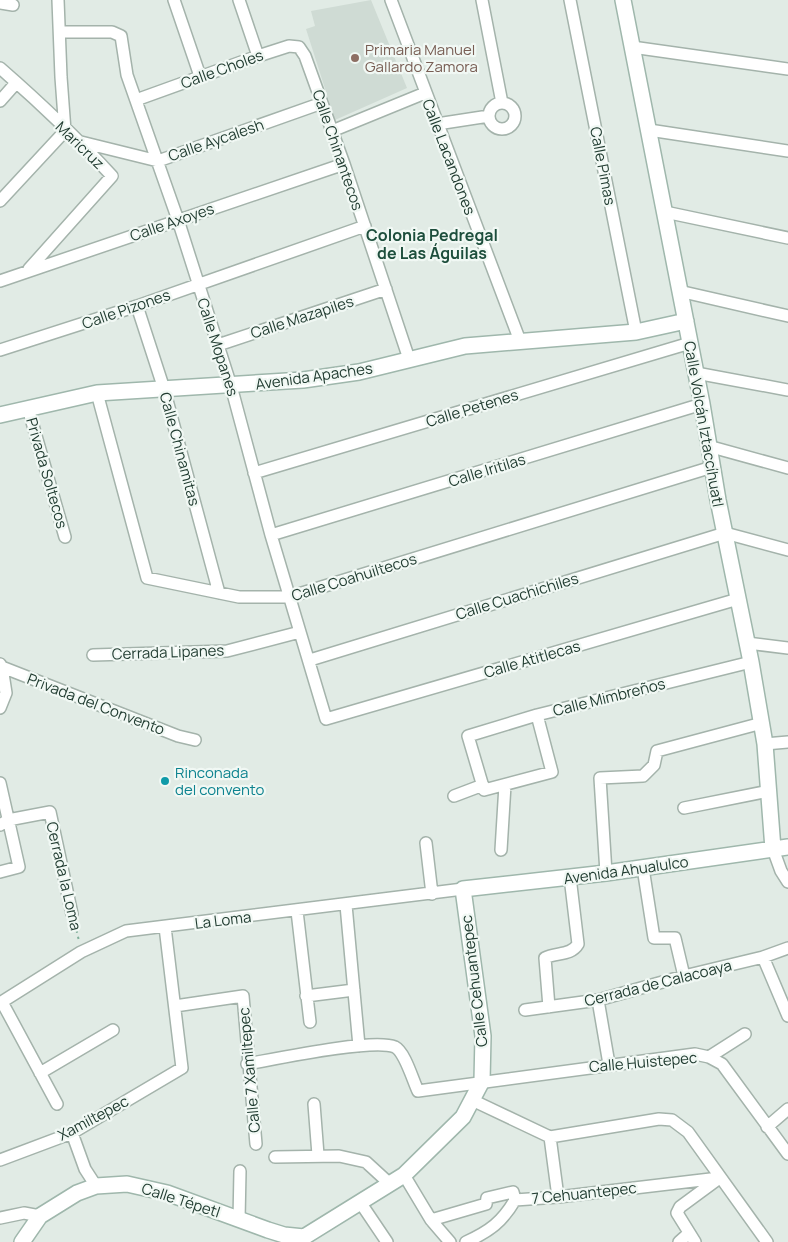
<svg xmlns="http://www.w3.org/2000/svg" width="788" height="1242" font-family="Manrope,sans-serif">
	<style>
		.built { fill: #cfdbd4 }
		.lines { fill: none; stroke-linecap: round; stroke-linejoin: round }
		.street-casing { stroke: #a4b3ab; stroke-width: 14 }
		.secondary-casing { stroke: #9fb7ac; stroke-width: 18 }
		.path { stroke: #81af9b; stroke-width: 2; stroke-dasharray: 2.5 4; stroke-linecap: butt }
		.street { stroke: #fff; stroke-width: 11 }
		.secondary { stroke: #fff; stroke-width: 15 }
		.education-dot { fill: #8d6e63; stroke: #f1f8f4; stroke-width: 2 }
		.culture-dot { fill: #0f9aa8; stroke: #f1f8f4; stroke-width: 2 }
		.labels { text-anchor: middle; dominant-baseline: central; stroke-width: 4.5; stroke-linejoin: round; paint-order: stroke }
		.education-label { font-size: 15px; fill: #785e54; stroke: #f1f8f4; text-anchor: start }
		.street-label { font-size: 15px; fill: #213c31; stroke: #f1f8f4 }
		.culture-label { font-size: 15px; fill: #0d838f; stroke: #f1f8f4; text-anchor: start }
		.neighbourhood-label { font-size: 16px; font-weight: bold; fill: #1d4e3c; stroke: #f1f8f4 }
	</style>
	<rect width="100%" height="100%" fill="#e1ebe5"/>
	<path class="built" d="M371 0 407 88 335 120 306 29 315 26 311 11Z"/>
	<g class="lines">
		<g class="street-casing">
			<path id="street" d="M174 0 200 76
				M239 0 258 56
				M391 0 520 341
				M482 0 502 103
				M570 0 636 332
				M0 3 13 5
				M60 32H112L121 36 127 75 178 220 231 386 271 535 326 719 738 599
				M632 47 788 69
				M0 68C39 102 77 138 112 176L29 269
				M136 100 258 56 289 46 299 47 305 56 344 164 409 359
				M0 101 16 83
				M489 116a13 13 0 1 1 26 0a13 13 0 1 1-26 0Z
				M437 124 489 116
				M649 130 788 151
				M332 131 425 93
				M81 142 158 161 322 103
				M0 201 65 131 61 77 58 0
				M665 212 788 238
				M0 281 344 164
				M679 291 788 316
				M137 306 164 389 219 593
				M218 345 386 289
				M0 350 137 306 365 226
				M696 373 788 390
				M97 393 147 578 239 597H289L712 467
				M28 408 65 537
				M708 446 788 468
				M254 473 690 343
				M271 535 702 404
				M747 643 788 648
				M93 655 227 651 300 632
				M310 660 725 533 788 550
				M0 664 2 667 178 736 195 740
				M0 708 6 693 2 667
				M537 715 552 772 484 790 468 736 537 715 751 662
				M765 744 788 742
				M0 783 19 867 0 872
				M454 796 483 785
				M684 808 769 791
				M0 825 8 820 50 812 72 914
				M426 843 432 894
				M773 849 781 871 788 882
				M501 850 505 785
				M643 868 654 938H675L684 976
				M606 873 600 778 643 776 654 765 657 751 762 723
				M346 905 359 1046
				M297 911 310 1022
				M763 957 788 1016
				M306 996 354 990
				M598 1000 609 1064
				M2 1002 57 1104
				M0 1003 81 952 126 931 463 889
				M175 1006 243 996 256 1144
				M549 1007 545 958C556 952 571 956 578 944L570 877
				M525 1010 598 1000 684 976 763 957 788 948
				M709 1057 745 1034
				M247 1064C275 1059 373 1038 395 1047 405 1052 413 1081 418 1091L695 1054 709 1057 722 1064 788 1154
				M40 1073 113 1030
				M472 1100 550 1137 659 1119 672 1120 688 1132 767 1242
				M314 1104 318 1155
				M767 1127 788 1109
				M72 1133 85 1169 96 1186
				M550 1137 558 1197
				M275 1157 339 1156 366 1162 390 1184
				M0 1160 72 1133 182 1068 165 927
				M404 1175 431 1220 486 1204 487 1198 513 1192 515 1200
				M360 1202 387 1242
				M0 1218 24 1213 40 1216
				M239 1220 240 1171
				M431 1220 450 1242
				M466 1242C490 1231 502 1222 515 1200L558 1197 719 1178
				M679 1242 689 1233
				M695 1242 677 1213 680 1207 718 1179"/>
		</g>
		<g class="secondary-casing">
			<path id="secondary" d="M623 0 702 404 718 500 751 662 765 744 773 849
				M0 415 97 393 303 380 359 372 465 346 636 332 686 321
				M22 1242 40 1216 77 1193 96 1186 127 1184 167 1193 268 1230 284 1235 304 1237 404 1175 463 1117 482 1081 483 1036 463 889 606 873 788 847"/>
		</g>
		<path class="path" d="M75 924 79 941"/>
		<use href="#street" class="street"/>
		<use href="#secondary" class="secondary"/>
	</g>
	<circle class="education-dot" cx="355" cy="58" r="5"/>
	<circle class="culture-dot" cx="165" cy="781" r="5"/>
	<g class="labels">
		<g class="education-label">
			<text x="365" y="49">Primaria Manuel<tspan x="365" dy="17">Gallardo Zamora</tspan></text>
		</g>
		<g class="street-label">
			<text transform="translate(222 69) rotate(-20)">Calle Choles</text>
			<text transform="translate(216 140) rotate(-19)">Calle Aycalesh</text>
			<text transform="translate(80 145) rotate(44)">Maricruz</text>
			<text transform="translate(338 150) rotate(71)">Calle Chinantecos</text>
			<text transform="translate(449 157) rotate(69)">Calle Lacandones</text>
			<text transform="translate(603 166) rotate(79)">Calle Pimas</text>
			<text transform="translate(172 222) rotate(-19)">Calle Axoyes</text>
			<text transform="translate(126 309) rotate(-19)">Calle Pizones</text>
			<text transform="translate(302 317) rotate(-18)">Calle Mazapiles</text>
			<text transform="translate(218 347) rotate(72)">Calle Mopanes</text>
			<text transform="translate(314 376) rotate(-8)">Avenida Apaches</text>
			<text transform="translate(472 408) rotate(-17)">Calle Petenes</text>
			<text transform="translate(704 424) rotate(80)">Calle Volcán Iztaccíhuatl</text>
			<text transform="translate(180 449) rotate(75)">Calle Chinamitas</text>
			<text transform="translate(487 470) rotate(-17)">Calle Iritilas</text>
			<text transform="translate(47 473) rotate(74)">Privada Soltecos</text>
			<text transform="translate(354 577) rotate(-17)">Calle Coahuiltecos</text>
			<text transform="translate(517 596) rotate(-17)">Calle Cuachichiles</text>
			<text transform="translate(168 652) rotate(-2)">Cerrada Lipanes</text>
			<text transform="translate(532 659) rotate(-16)">Calle Atitlecas</text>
			<text transform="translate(609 697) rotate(-14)">Calle Mimbreños</text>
			<text transform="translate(96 704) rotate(21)">Privada del Convento</text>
			<text transform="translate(626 870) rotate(-8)">Avenida Ahualulco</text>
			<text transform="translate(64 876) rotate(77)">Cerrada la Loma</text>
			<text transform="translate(223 920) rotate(-7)">La Loma</text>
			<text transform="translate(474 981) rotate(-97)">Calle Cehuantepec</text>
			<text transform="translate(658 983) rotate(-14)">Cerrada de Calacoaya</text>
			<text transform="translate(643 1062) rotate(-5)">Calle Huistepec</text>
			<text transform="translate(249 1070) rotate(-95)">Calle 7 Xamiltepec</text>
			<text transform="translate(93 1118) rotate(-28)">Xamiltepec</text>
			<text transform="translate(584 1193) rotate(-6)">7 Cehuantepec</text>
			<text transform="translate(181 1200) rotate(18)">Calle Tépetl</text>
		</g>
		<g class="culture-label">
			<text x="175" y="772">Rinconada<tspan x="175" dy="17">del convento</tspan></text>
		</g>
		<g class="neighbourhood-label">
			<text x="432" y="235">Colonia Pedregal<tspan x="432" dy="18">de Las Águilas</tspan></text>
		</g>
	</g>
</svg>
